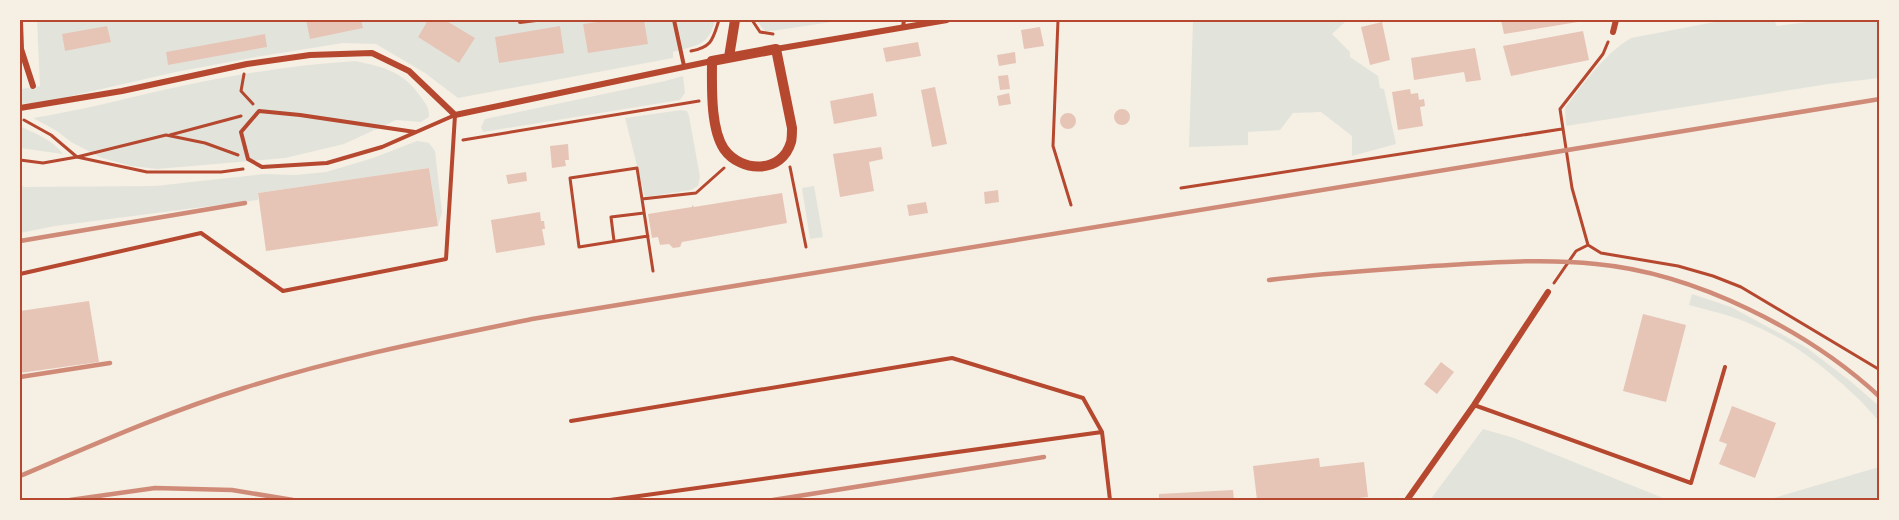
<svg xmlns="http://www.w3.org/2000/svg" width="1899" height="520" font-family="'Roboto Serif',serif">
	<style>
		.green { fill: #e2e4dc }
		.building { fill: #e6c5b7 }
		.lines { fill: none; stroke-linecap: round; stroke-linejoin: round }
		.path { stroke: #b5482f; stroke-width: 3 }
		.service { stroke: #b5482f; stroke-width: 4 }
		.minor { stroke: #b5482f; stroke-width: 6 }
		.secondary { stroke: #b5482f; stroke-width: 10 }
		.rail { stroke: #cf8b77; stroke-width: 4.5 }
		.neatline { fill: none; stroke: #b5482f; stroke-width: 2 }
	</style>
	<rect width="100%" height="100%" fill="#f6efe4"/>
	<path class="green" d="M37 20H715C709 46 697 45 673 52V58L458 98 425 73 376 44 343 43 256 57 176 72 45 102 20 104V89L40 86Z
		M756 20H845L771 31H765Z
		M1193 20H1344L1345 22 1332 34 1350 52V57L1378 76 1380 88 1384 89 1396 144 1352 156V136L1321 112 1293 113 1280 130 1248 132V145L1189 147Z
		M1725 20H1774L1777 26 1823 20H1879V78L1828 84 1566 126 1565 108C1584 83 1603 55 1631 38Z
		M355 61C383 67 403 71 420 96 426 104 429 107 429 117L421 122 396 120 344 144 285 158 157 169 131 166 102 158 71 142 57 131 33 118C77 111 120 100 163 90 226 76 290 65 355 61Z
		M683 76 685 93 680 100 483 132 481 127 485 119 665 81Z
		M681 110 687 111 689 116 700 177 698 186 691 190 645 197 625 118Z
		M20 126C36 134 52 139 63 154L20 148Z
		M417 141 429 143 435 151 442 212 438 226 429 168 258 193V200L55 226 20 233V184L24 187 155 186 264 174 295 175 326 172 373 158Z
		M814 186 823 237 810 239 802 188Z
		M1692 294 1731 307 1807 348 1849 380 1879 406V421C1847 384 1800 345 1755 326 1734 316 1712 311 1689 305Z
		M1483 429 1514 438 1668 500H1430Z
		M1879 467V500H1743H1767Z"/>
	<path class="building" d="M306 20H361L363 28 310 39Z
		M428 20H445L475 38 459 63 418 37Z
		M612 20H644L648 44 588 53 583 24Z
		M1501 20H1584V21L1504 34Z
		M1382 22 1390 60 1370 65 1361 27Z
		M107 26 111 42 65 51 62 34Z
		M560 26 564 53 499 63 495 37Z
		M1040 27 1044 46 1024 49 1021 30Z
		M1583 31 1589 60 1511 76 1503 46Z
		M265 34 267 47 168 65 166 52Z
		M918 42 921 56 886 62 883 48Z
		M1475 48 1481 80 1466 82 1464 72 1414 80 1411 58Z
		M1015 52 1016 63 999 66 997 55Z
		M1008 75 1010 89 1000 90 998 76Z
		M935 87 947 144 932 147 921 90Z
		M1410 89 1411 94 1418 93 1419 100 1424 99 1425 106 1420 107 1423 126 1398 130 1392 92Z
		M873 93 877 116 834 124 830 101Z
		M1009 93 1011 104 999 106 997 96Z
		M1114 117a8 8 0 1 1 16 0a8 8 0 1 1-16 0Z
		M1060 121a8 8 0 1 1 16 0a8 8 0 1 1-16 0Z
		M568 144 569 160H565L566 166 552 168 550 146Z
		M881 147 883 159 869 162 874 191 840 197 833 154Z
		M429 168 438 226 266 251 258 193Z
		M526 172 527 181 508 184 506 175Z
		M998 190 999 202 985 204 984 192Z
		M782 193 787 223 682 242 680 247 673 248 669 244 660 245 658 237 652 238 648 214 692 207V205L694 207Z
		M926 202 928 213 909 216 907 205Z
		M540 212 541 221H544L545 229H542L545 245 496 253 491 220Z
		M89 301 99 362 20 373V311Z
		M1643 314 1686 325 1666 402 1623 391Z
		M1441 362 1454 372 1437 394 1424 384Z
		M1732 406 1776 423 1755 478 1719 464 1727 444 1719 441Z
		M1319 458 1320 467 1364 462 1368 497 1339 500H1257L1253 466Z
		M1233 490 1234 500H1159V494Z"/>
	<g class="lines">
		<path class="path" d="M752 20 760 32 773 34
			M1058 20 1053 146 1071 205
			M1608 42 1603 54 1560 109 1572 188 1588 245 1601 253 1678 266 1713 276 1741 287 1880 370
			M691 51C713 47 713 38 719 20
			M244 74 241 91 253 104
			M24 120 51 135 77 157 147 172H221L243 169
			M170 135 241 116
			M463 140 699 101
			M20 160 43 163 77 157 166 135 205 143 238 155
			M790 167 806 247
			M1181 188 1562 129
			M642 199 637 168 570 178 579 247 648 236
			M614 241 611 217 644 213
			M653 271 642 199 696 193 724 168
			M1554 283 1576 251 1588 245"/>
		<path class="service" d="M674 20 684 66
			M520 22 536 20
			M903 27 904 20
			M20 274 201 233 283 291 446 259 455 115 382 147 327 163 262 167 248 159 241 132 259 111 300 115 415 132
			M1474 405 1691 483 1725 367
			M571 421 952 358 1083 398 1102 432 1110 500
			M610 500 1102 432"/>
		<path class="minor" d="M20 22 21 49 33 86
			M1613 32 1616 20
			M776 49 947 20
			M20 108 122 91 247 64 310 55 372 53 409 71 455 115 712 61
			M1407 500 1474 405 1548 292"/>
		<path class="secondary" d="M776 49 792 128C792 133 792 138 791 142 782 174 741 173 724 149 710 128 712 85 712 61Z
			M729 57 735 20"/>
		<path class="rail" d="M20 241 245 203
			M1269 280C1323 273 1378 270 1432 266 1487 263 1541 258 1596 264 1694 273 1808 330 1880 397
			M20 377 110 363
			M20 476C93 445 167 412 244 388 338 358 435 339 532 319L1880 99
			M70 500 155 488 232 490 293 500
			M773 500 1044 457"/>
	</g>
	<rect width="1899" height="520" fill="none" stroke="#f6efe4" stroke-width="42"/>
	<rect x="21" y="21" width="1857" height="478" class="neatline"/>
</svg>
